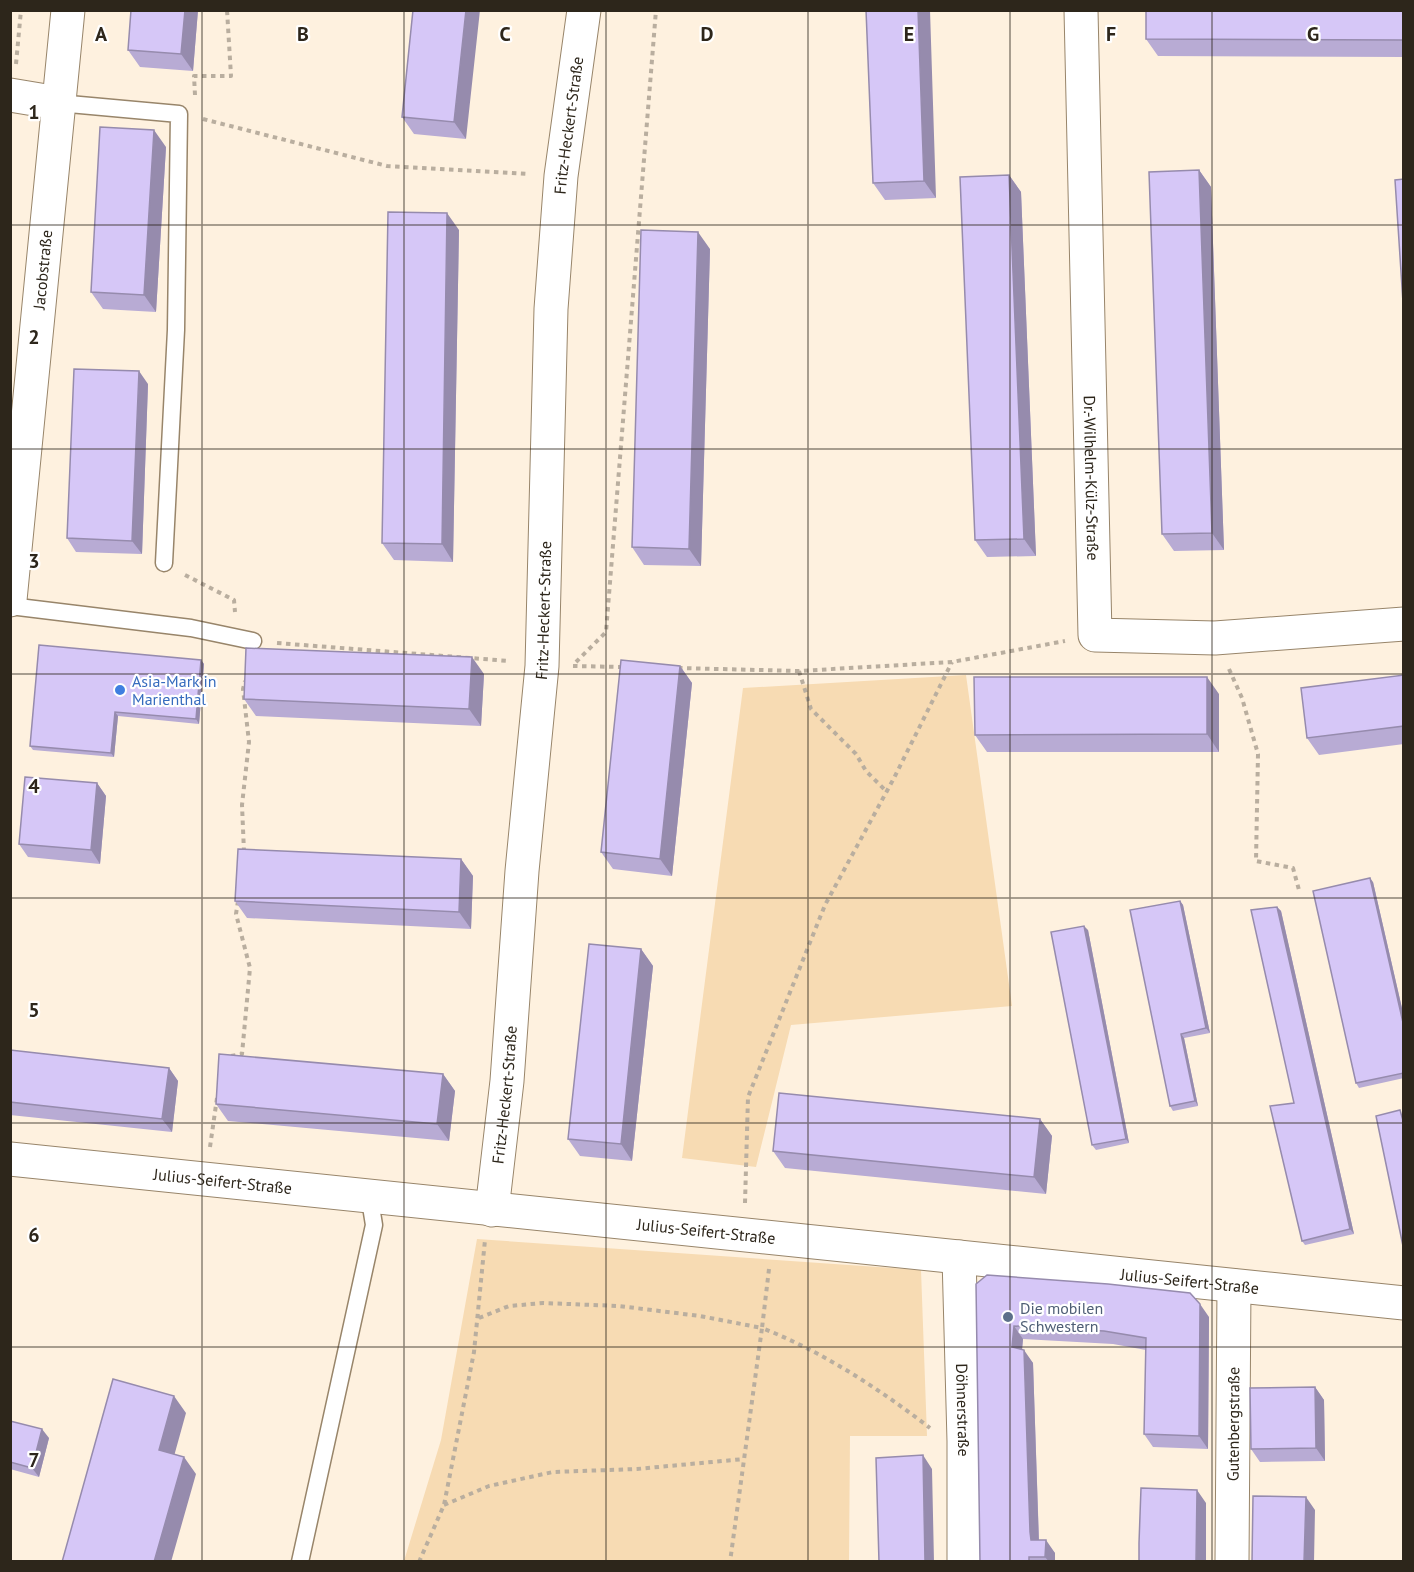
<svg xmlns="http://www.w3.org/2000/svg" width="1414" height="1572" font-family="'PT Sans',sans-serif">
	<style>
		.park { fill: #f7dbb3 }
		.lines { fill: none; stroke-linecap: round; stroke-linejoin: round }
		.lane-casing { stroke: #98856a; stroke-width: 19 }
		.street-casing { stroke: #98856a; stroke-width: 35 }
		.path { stroke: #b9ae9f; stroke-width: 4; stroke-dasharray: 4.5 4.5; stroke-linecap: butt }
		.lane { stroke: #fff; stroke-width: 16 }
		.street { stroke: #fff; stroke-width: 33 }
		.wall { fill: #b8abd4 }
		.shaded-wall { fill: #968bad }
		.building { fill: #d6c7f7; stroke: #968bad; stroke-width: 1.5 }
		.grid { fill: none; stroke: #2d261b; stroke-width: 1.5; stroke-opacity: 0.55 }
		.shop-dot { fill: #3f7fe0; stroke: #fff; stroke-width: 2 }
		.service-dot { fill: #5c6f8a; stroke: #fff; stroke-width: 2 }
		.labels { text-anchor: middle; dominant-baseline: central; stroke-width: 4.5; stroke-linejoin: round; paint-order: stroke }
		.street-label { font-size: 16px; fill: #2d261b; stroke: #fff }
		.shop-label { font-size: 16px; fill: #366cbe; stroke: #fff; text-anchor: start }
		.service-label { font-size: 16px; fill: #4e5e75; stroke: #fff; text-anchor: start }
		.grid-label { font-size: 20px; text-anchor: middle; font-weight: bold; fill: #2d261b; stroke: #fff; stroke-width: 4.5; stroke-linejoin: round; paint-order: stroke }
	</style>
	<rect width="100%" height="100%" fill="#fef1df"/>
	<path class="park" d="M966 675 1012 1006 791 1025 756 1167 682 1158 743 688Z
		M477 1239 921 1270 927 1436H850L849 1561H404L441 1440Z"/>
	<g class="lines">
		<g class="lane-casing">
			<path id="lane" d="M58 103 179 114 176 330 164 563
				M10 606 191 628 253 641
				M300 1562 374 1225 369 1194"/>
		</g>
		<g class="street-casing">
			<g id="street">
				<path id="s1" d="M1081 10 1095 635 1215 638 1404 624"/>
				<path d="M10 95 58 103"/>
				<path id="s2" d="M10 600 68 10"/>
				<path id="s3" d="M10 1159 1404 1303"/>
				<path id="s4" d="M492 1210 507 1081 522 871 542 666 551 309 561 176 584 10"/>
				<path id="s5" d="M959 1257 964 1441V1562"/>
				<path id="s6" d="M1232 1562 1234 1286"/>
			</g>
		</g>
		<path class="path" d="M16 64 21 10
			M195 95 194 76H231L227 10
			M203 119 387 166 529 174
			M185 575 234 600 235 612
			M277 643 509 661
			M576 662 606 632 656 10
			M573 666 623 667
			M678 668 799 671 952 662 1065 641
			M1229 669 1242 698 1258 754 1256 861 1293 868 1299 890
			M799 671 811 709 856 754 866 771 887 792
			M244 852 242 805 249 742 243 689 245 681
			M231 1056 242 1054 250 968 236 914 238 901
			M210 1147 217 1098
			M745 1203 748 1097 825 905 894 778 952 662
			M769 1269 762 1328C823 1352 878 1388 930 1428
			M479 1318 509 1306 543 1303 619 1306 700 1316 762 1328 730 1562
			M444 1505 489 1486 553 1472 637 1469 744 1459
			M419 1562 444 1505 474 1352 485 1240"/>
		<use href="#lane" class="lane"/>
		<use href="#street" class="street"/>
	</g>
	<path class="wall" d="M198 10 193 71 140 67 128 50Z
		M413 10 466 139 414 134 402 117Z
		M866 10 936 198 885 200 873 183Z
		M1404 10V57L1158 56 1146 39Z
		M166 147 156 312 103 309 91 292Z
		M1199 170 1211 187 1224 550 1174 551 1162 534Z
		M1009 175 1021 192 1036 556 987 557 975 540Z
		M459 230 453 562 394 560 382 543Z
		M710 249 701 566 644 565 632 547Z
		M148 384 142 554 76 552 67 538Z
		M201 660 204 664 199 724 118 716 114 757 33 750 30 746Z
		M680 666 692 683 672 876 613 869 601 852Z
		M484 674 481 726 256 716 244 699Z
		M1404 675V744L1319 755 1307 738Z
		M1219 694V752H987L975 735Z
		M97 783 106 796 100 864 28 857 19 844Z
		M461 859 473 876 471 929 247 918 235 901Z
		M1373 882 1404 1017V1078L1359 1088 1356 1083Z
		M1180 901 1183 905 1210 1033 1184 1038 1198 1106 1173 1111 1170 1106Z
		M1277 907 1281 911 1354 1234 1305 1245 1302 1241 1294 1103Z
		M1088 930 1129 1143 1096 1150 1092 1145Z
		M641 949 653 966 632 1161 580 1156 568 1139Z
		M10 1050 169 1068 178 1081 172 1132 10 1115Z
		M443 1074 455 1091 449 1141 228 1121 216 1104Z
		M1040 1119 1052 1136 1046 1194 785 1168 773 1151Z
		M976 1284 1209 1317 1208 1449 1153 1447 1144 1434 1146 1350 1113 1344 1023 1339 1022 1350 1033 1363 1039 1540 1055 1553V1562H980Z
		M1315 1387 1324 1400 1325 1461 1260 1462 1251 1449Z
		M10 1421 49 1438 39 1477 10 1469Z"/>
	<path class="shaded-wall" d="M185 10H198L193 71 181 54Z
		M466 10H480L466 139 454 122Z
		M918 10H930L936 198 924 181Z
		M154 130 166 147 156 312 144 295Z
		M1199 170 1211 187 1224 550 1212 533Z
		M1009 175 1021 192 1036 556 1024 539Z
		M447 213 459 230 453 562 442 544Z
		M698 232 710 249 701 566 689 549Z
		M139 371 148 384 142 554 132 541Z
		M472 657 484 674 481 726 469 709Z
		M201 660 204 664 199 724 196 719Z
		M680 666 692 683 672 876 660 859Z
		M1207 677 1219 694V752L1207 734Z
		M115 712 118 716 114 757 111 753Z
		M97 783 106 796 100 864 91 850Z
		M461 859 473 876 471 929 459 912Z
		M1370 878 1373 882 1404 1017V1027Z
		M1180 901 1183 905 1210 1033 1206 1028Z
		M1277 907 1281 911 1354 1234 1350 1229Z
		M1084 926 1088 930 1129 1143 1126 1139Z
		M641 949 653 966 632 1161 621 1144Z
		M1181 1034 1184 1038 1198 1106 1195 1101Z
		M169 1068 178 1081 172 1132 162 1119Z
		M443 1074 455 1091 449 1141 437 1124Z
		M1040 1119 1052 1136 1046 1194 1034 1177Z
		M1200 1304 1209 1317 1208 1449 1199 1436Z
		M1014 1326 1023 1339 1021 1360 1012 1347Z
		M1024 1350 1033 1363 1039 1545 1031 1540 1030 1532Z
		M1315 1387 1324 1400 1325 1461 1316 1448Z
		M174 1396 186 1413 171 1467 159 1450Z
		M42 1429 49 1438 39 1477 32 1468Z
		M923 1455 932 1469 934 1562H925Z
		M184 1457 196 1474 171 1562H154Z
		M1197 1490 1206 1503V1562H1196Z
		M1306 1497 1315 1510 1314 1562H1304Z
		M1046 1540 1055 1553V1562H1049L1045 1557Z"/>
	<path class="building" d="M131 10H185L181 54 128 50Z
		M413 10H466L454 122 402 117Z
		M866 10H918L924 181 873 183Z
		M1146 10H1404V40L1146 39Z
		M100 127 154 130 144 295 91 292Z
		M1199 170 1212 533 1162 534 1149 172Z
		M1009 175 1024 539 975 540 960 177Z
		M1404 179V318L1395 180Z
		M388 212 447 213 442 544 382 543Z
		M641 230 698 232 689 549 632 547Z
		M74 369 139 371 132 541 67 538Z
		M39 645 201 660 196 719 115 712 111 753 30 746Z
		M246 648 472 657 469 709 244 699Z
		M621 660 680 666 660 859 601 852Z
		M1404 675V726L1307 738 1301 688Z
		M974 677H1207V734L975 735Z
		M25 777 97 783 91 850 19 844Z
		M238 849 461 859 459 912 235 901Z
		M1370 878 1404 1027V1073L1356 1083 1313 891Z
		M1180 901 1206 1028 1181 1034 1195 1101 1170 1106 1130 910Z
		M1277 907 1350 1229 1302 1241 1270 1106 1294 1103 1251 910Z
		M1084 926 1126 1139 1092 1145 1051 932Z
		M589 944 641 949 621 1144 568 1139Z
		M10 1050 169 1068 162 1119 10 1102Z
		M219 1054 443 1074 437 1124 216 1104Z
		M779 1093 1040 1119 1034 1177 773 1151Z
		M1400 1110 1404 1124 1403 1246 1376 1116Z
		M987 1275 1108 1284 1190 1293 1200 1304 1199 1436 1144 1434 1146 1338 1104 1331 1014 1326 1012 1347 1024 1350 1030 1532 1031 1540H1046L1045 1557H1029V1562H980L976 1284Z
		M113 1379 174 1396 159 1450 184 1457 154 1562H62Z
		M1315 1387 1316 1448 1251 1449 1250 1388Z
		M10 1421 42 1429 32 1468 10 1462Z
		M923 1455 925 1562H879L876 1458Z
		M1141 1488 1197 1490 1196 1562H1139V1543Z
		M1253 1496 1306 1497 1304 1562H1252Z"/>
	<path class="grid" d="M202 10V1562M404 10V1562M606 10V1562M808 10V1562M1010 10V1562M1212 10V1562M10 225H1404M10 449H1404M10 674H1404M10 898H1404M10 1123H1404M10 1347H1404"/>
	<circle class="shop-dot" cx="120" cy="690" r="6"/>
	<circle class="service-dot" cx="1008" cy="1317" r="6"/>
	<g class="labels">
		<g class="street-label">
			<text stroke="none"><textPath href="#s4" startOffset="1088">Fritz-Heckert-Straße</textPath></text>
			<text stroke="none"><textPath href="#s2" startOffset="332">Jacobstraße</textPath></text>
			<text stroke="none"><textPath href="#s1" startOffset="468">Dr.-Wilhelm-Külz-Straße</textPath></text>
			<text stroke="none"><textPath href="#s4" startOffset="602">Fritz-Heckert-Straße</textPath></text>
			<text stroke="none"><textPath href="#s4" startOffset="116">Fritz-Heckert-Straße</textPath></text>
			<text stroke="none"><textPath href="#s3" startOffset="214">Julius-Seifert-Straße</textPath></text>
			<text stroke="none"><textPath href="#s3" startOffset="700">Julius-Seifert-Straße</textPath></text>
			<text stroke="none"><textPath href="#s3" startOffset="1186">Julius-Seifert-Straße</textPath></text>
			<text stroke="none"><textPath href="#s5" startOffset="153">Döhnerstraße</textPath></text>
			<text stroke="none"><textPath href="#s6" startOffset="138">Gutenbergstraße</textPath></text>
		</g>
		<g class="shop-label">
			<text x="132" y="681">Asia-Mark in<tspan x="132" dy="18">Marienthal</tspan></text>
		</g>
		<g class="service-label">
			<text x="1020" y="1308">Die mobilen<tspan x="1020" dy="18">Schwestern</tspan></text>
		</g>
	</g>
	<g class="grid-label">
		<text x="101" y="41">A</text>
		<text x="303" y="41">B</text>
		<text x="505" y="41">C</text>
		<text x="707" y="41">D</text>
		<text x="909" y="41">E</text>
		<text x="1111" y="41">F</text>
		<text x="1313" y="41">G</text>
		<text x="34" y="119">1</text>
		<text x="34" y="344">2</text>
		<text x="34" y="568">3</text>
		<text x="34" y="793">4</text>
		<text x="34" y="1017">5</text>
		<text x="34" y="1242">6</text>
		<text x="34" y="1467">7</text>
	</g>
	<rect width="1414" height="1572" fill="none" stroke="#2d261b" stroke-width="24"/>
</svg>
